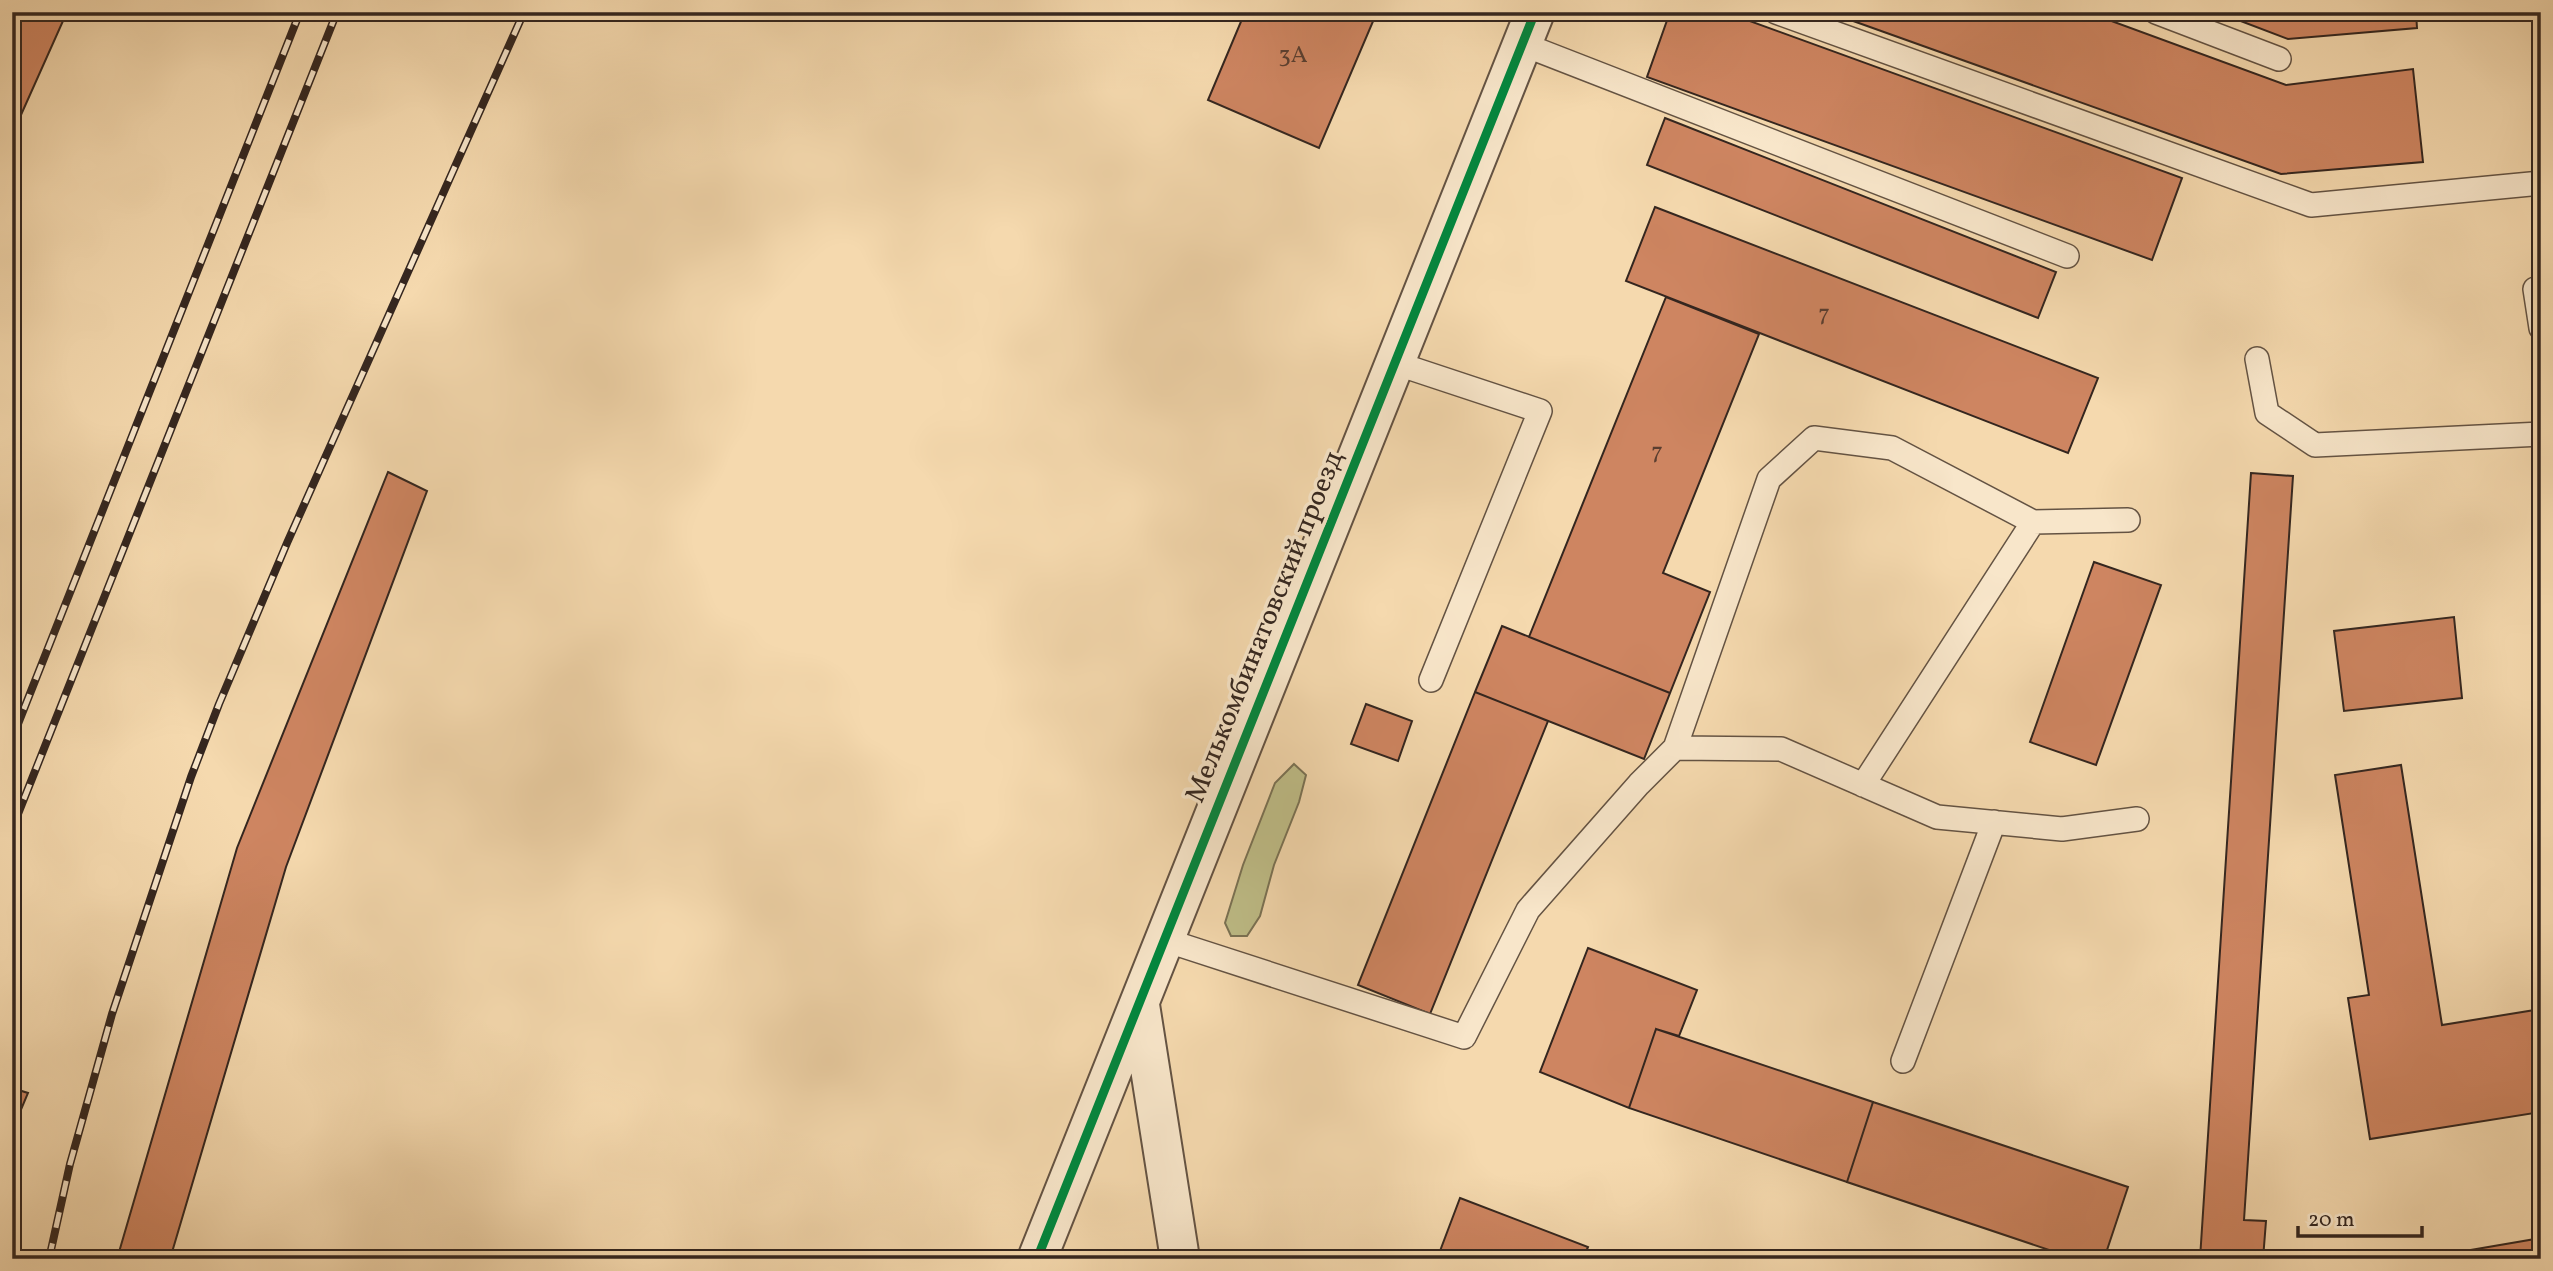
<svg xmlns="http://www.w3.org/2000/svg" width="2553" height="1271" font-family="Vollkorn,serif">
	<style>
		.green { fill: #bfbe88; stroke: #7a7254; stroke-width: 2 }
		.building { fill: #ce8561; stroke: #34261f; stroke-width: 2 }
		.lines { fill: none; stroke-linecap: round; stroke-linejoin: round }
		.service-casing { stroke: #645343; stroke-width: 26 }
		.minor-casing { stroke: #645343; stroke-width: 42 }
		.service { stroke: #f8e6ca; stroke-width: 23 }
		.minor { stroke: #f8e6ca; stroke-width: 38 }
		.rail-casing { stroke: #34261f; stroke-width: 8 }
		.rail { stroke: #f8e6ca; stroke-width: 5; stroke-dasharray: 16; stroke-linecap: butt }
		.cycleway-casing { stroke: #f8e6ca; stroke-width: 13 }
		.cycleway { stroke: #00873e; stroke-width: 9 }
		.labels { text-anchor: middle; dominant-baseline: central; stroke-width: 7; stroke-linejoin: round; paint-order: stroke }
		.number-label { font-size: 24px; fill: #5a3e30 }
		.street-label { font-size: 28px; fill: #34261f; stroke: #f8e6ca }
	</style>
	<rect width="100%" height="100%" fill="#f5d9ae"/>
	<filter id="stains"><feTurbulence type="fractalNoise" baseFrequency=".00286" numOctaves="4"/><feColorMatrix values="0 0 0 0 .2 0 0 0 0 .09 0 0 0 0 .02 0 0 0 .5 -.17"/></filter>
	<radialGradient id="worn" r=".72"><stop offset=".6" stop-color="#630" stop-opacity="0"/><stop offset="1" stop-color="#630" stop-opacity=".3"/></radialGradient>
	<path class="green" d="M1294 764 1306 775 1299 802 1274 865 1260 916 1247 936H1231L1225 923 1243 865 1275 783Z"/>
	<path class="building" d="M12 12H67L12 135Z
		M1245 12H1377L1319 148 1208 100Z
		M1670 12H1725L2182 178 2152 260 1647 77Z
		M1828 12H2087L2286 85 2413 69 2423 162 2281 174Z
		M2217 12H2416L2417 28 2288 39Z
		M1665 118 2056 272 2038 318 1647 165Z
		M1655 207 2098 378 2068 453 1626 281Z
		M1666 297 1759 334 1663 573 1710 592 1670 693 1529 637Z
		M388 472 427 491 286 867 170 1259H117L237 848Z
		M2251 473 2293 476 2244 1220 2266 1221 2263 1259H2200Z
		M2094 562 2161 585 2096 765 2030 742Z
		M2454 617 2462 698 2344 711 2334 631Z
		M1502 626 1670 693 1644 759 1475 692Z
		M1475 692 1548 721 1430 1014 1358 985Z
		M1366 704 1412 721 1398 761 1351 744Z
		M2401 765 2442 1025 2541 1009V1112L2370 1139 2348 998 2369 995 2335 775Z
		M1588 948 1697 990 1679 1036 1656 1029 1629 1108 1540 1072Z
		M1656 1029 1873 1102 1847 1182 1629 1108Z
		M12 1088 28 1093 12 1131Z
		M1873 1102 2128 1187 2104 1259H2076L1847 1182Z
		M1460 1198 1588 1247 1583 1259H1437Z
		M2541 1238V1259H2418Z"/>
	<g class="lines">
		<g class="service-casing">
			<path id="service" d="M1776 12 2311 205 2541 183
				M2156 12 2279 59
				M1522 44 2067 256
				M2535 289 2541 328
				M2257 359 2267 413 2315 445 2541 434
				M1395 363 1540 411 1431 680
				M1675 748 1769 479 1814 438 1892 448 2033 522
				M1863 785 2033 522 2128 520
				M1165 940 1464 1037 1528 910 1639 784 1675 748 1781 749 1937 817 2062 829 2137 819
				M1903 1061 1994 822"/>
		</g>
		<g class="minor-casing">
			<path id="minor" d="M1140 1005 1180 1259
				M1037 1259 1535 12"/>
		</g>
		<use href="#service" class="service"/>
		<use href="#minor" class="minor"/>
		<g class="rail-casing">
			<path id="rail" d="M12 739 300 12
				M12 829 337 12
				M49 1259 70 1164 112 1014 191 777 219 704 287 543 524 12"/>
		</g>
		<use href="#rail" class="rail"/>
		<g class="cycleway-casing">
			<path id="cycleway" d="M1037 1259 1535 12"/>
		</g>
		<use href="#cycleway" class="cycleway"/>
	</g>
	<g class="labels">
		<g class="number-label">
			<text x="1293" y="56">3А</text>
			<text x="1824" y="315">7</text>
			<text x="1657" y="453">7</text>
		</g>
		<g class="street-label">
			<text transform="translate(1265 627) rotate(-68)">Мелькомбинатовский проезд</text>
		</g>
	</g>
	<rect width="2553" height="1271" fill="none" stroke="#f5d9ae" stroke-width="42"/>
	<rect x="14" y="14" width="2525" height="1243" fill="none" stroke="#34261f" stroke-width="3.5"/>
	<rect x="21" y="21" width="2511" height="1229" fill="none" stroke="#34261f" stroke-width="2"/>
	<path d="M2298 1226v10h124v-10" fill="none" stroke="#34261f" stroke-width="3.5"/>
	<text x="2308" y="1226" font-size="21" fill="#34261f" stroke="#f8e6ca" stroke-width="5" paint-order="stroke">20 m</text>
	<rect width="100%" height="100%" filter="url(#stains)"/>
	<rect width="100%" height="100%" fill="url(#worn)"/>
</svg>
